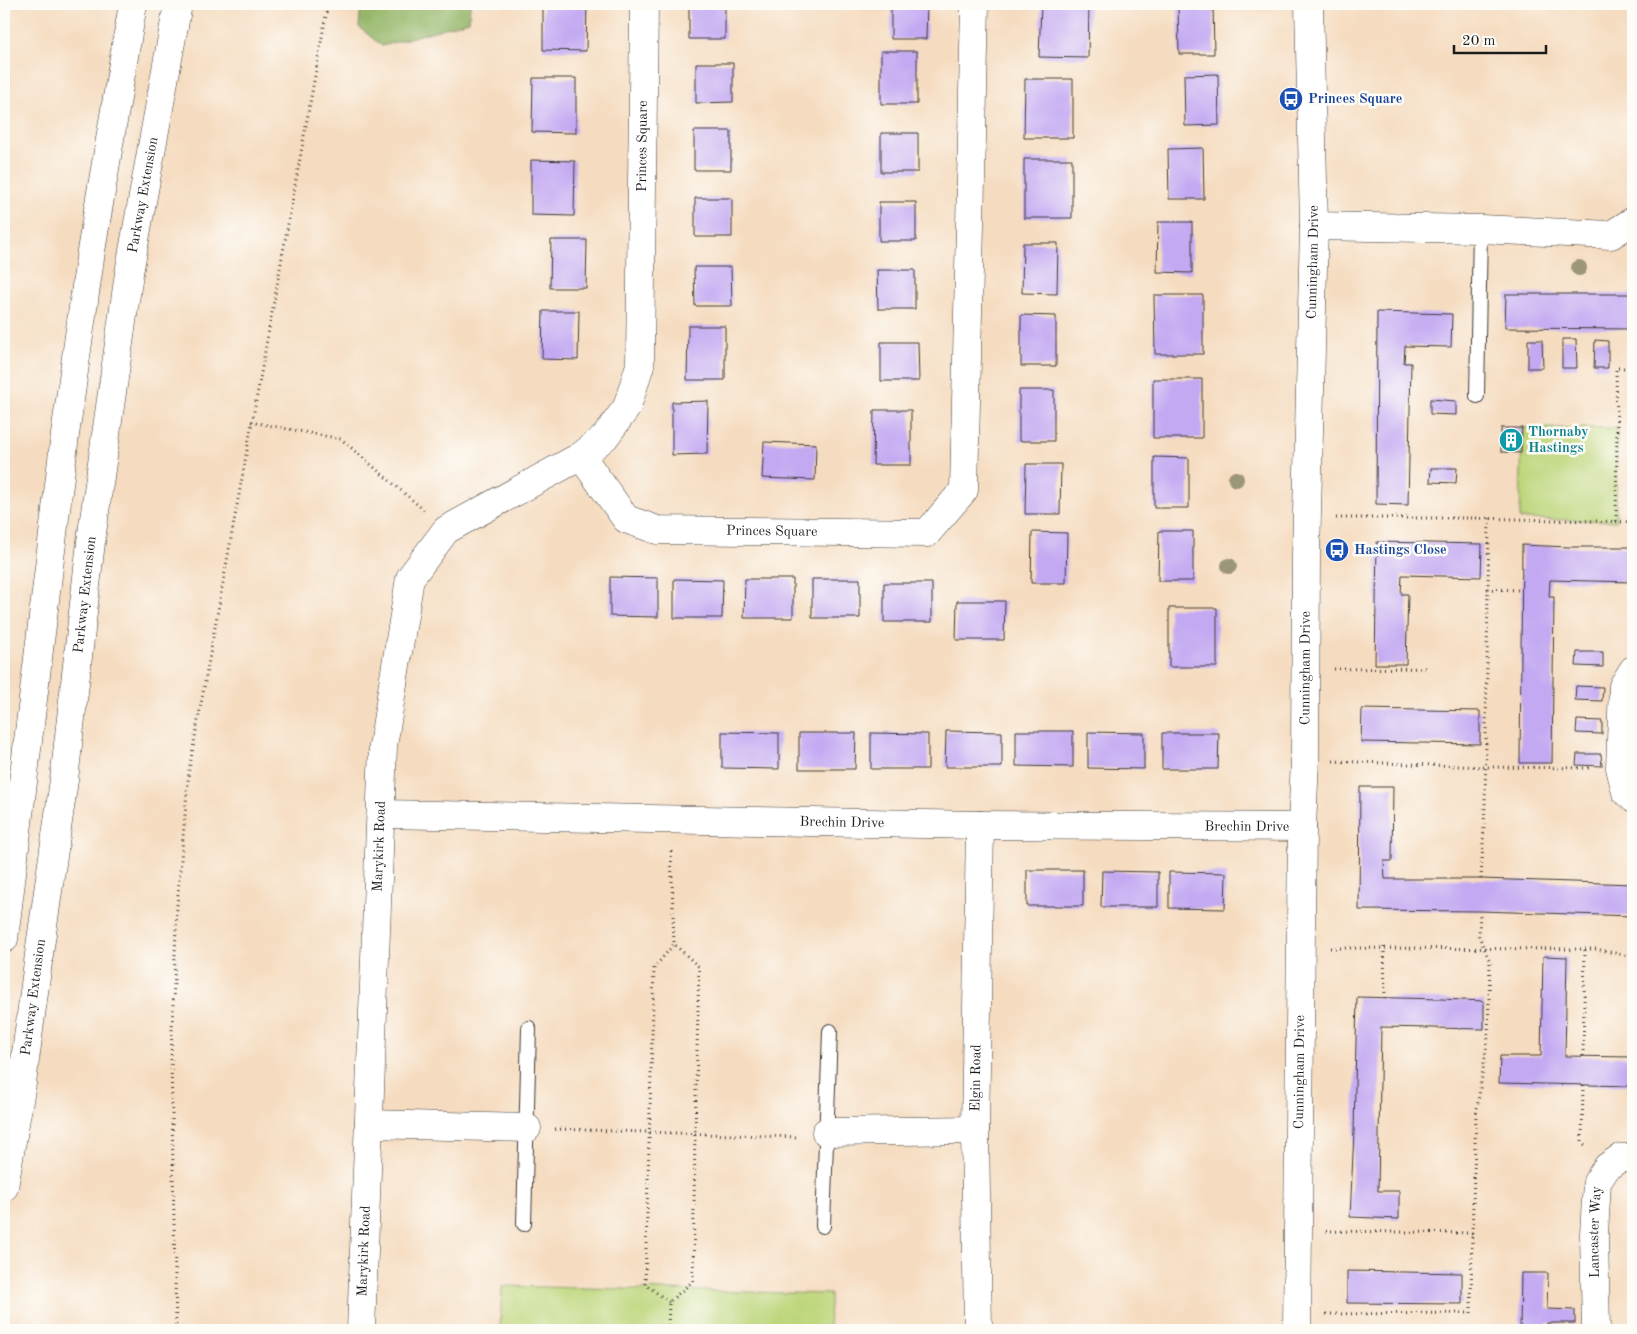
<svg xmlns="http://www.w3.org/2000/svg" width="1637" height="1334" font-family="'Old Standard TT',serif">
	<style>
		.green { fill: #bdd67a; stroke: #6c794b }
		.forest { fill: #96b76a; stroke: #596a43 }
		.building { fill: #c3a9f2 }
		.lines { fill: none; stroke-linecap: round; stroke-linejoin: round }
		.service-casing { stroke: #3d3934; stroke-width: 16 }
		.minor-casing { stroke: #3d3934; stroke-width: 29 }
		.primary-casing { stroke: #3d3934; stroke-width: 29 }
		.path { stroke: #3d3934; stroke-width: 3; stroke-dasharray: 1 4; stroke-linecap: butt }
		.service { stroke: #fff; stroke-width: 14 }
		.minor { stroke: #fff; stroke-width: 28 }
		.primary { stroke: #fff; stroke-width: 28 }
		.tree { fill: #9c9678 }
		.labels { text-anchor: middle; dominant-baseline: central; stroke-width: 5; stroke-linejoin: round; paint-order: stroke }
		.transit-label { font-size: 14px; font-weight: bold; fill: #164399; stroke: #fdfcf7; text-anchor: start }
		.street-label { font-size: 14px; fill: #1c1c1c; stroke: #fdfcf7 }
		.culture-label { font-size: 14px; font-weight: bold; fill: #0d838f; stroke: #fdfcf7; text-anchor: start }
	</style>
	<rect width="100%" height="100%" fill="#fdfcf7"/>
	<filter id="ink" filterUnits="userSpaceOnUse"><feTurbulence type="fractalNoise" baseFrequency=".02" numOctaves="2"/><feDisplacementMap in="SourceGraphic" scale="10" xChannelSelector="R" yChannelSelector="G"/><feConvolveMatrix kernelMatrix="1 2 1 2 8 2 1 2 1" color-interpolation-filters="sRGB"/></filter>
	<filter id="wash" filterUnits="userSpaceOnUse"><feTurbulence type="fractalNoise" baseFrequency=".0096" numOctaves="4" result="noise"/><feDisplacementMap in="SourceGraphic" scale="20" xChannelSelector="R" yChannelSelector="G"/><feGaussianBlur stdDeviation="1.12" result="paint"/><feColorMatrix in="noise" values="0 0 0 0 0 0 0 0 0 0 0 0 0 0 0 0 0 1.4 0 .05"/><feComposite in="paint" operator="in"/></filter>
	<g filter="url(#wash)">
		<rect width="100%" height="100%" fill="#f5dbbf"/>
		<path class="green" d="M1522 428H1617L1616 521 1520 519Z
			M502 1286 830 1294 829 1330H500Z"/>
		<path class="forest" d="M361 4H470L469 21 382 46 359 27Z"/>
		<g id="blocks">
			<path class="building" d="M543 4H587L586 51 543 50Z
				M689 4H725V39H689Z
				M891 4H927L926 39H891Z
				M1041 4H1089L1088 58 1039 57Z
				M1178 4H1213L1214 54H1179Z
				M881 51H917V104H881Z
				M696 63H733V102L696 103Z
				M1218 74 1219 125 1185 126 1184 75Z
				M533 78H576V133L532 132Z
				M1025 79H1073V138H1024Z
				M694 131H731V170H694Z
				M881 133H918V172H881Z
				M1203 148 1204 199H1169L1168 149Z
				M1024 159H1072V218H1024Z
				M531 160 575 161 574 216 531 215Z
				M695 198H732V237H695Z
				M879 202H916V241H879Z
				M1158 222H1192V273L1157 272Z
				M551 240H587L586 288H550Z
				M1023 243H1058L1057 294 1022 293Z
				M694 267H731L732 306H695Z
				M877 270H915V309H878Z
				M1506 294H1633V329L1505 328Z
				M1154 295H1203V354H1155Z
				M543 311H579L578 360 542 359Z
				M1377 312 1452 314 1451 347 1405 346 1404 363H1411L1408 505 1376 504Z
				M1021 315 1056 316V366H1021Z
				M688 326H725V380H687Z
				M1562 339H1576L1577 368H1562Z
				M1528 340H1542L1543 368H1528Z
				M1595 340 1608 341V368H1594Z
				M881 342H918L919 381H881Z
				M1153 379H1202V438H1153Z
				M1019 390H1054V441H1019Z
				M1430 399 1456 401V415L1430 414Z
				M708 401 707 454 672 455V402Z
				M874 410H911V465H873Z
				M1501 428H1522L1521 453 1501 452Z
				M764 442 816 444 815 480 762 478Z
				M1154 457 1189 458V508H1154Z
				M1026 464H1061L1060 514H1025Z
				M1431 468H1457L1456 483 1430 482Z
				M1159 531H1193V581H1158Z
				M1032 532 1067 533 1066 583H1031Z
				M1377 542 1482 544 1481 577 1402 575 1401 594H1408L1406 664H1375Z
				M1522 545 1569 547H1633V582L1550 580 1549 597H1554L1552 763H1520Z
				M610 577 658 578V617L610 616Z
				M674 579 723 580 722 618H674Z
				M745 579H793V618H744Z
				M812 579H860V618H812Z
				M884 583H932V622H884Z
				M1630 599H1633V626H1630Z
				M957 601H1005L1004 640H956Z
				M1169 608H1217V667H1169Z
				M1577 652H1603V667L1576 666Z
				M1576 686 1603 687 1602 701 1575 700Z
				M1362 709 1480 711V744L1361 742Z
				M1577 720 1602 721V734L1576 733Z
				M946 731 1002 732V767H945Z
				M1016 731H1073V767L1016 766Z
				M722 732 779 733V769L722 768Z
				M1088 732 1144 733V769L1088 768Z
				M799 733H856L855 769H799Z
				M871 733 928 734V769H871Z
				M1162 733H1219L1218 769H1162Z
				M1577 754H1601L1602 766 1576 765Z
				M1360 787H1393L1392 861H1384L1385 879H1481L1633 884V916L1480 911 1359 910Z
				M1027 870H1083V906H1027Z
				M1102 871 1158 872V907H1101Z
				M1169 872 1226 873 1225 909 1169 908Z
				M1543 956 1567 957 1565 1056 1633 1057V1086L1499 1083 1500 1056H1541Z
				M1357 997 1441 999 1484 1001V1029L1381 1027 1378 1191H1399V1219L1350 1217 1354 1132Z
				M1347 1271 1462 1273V1304L1347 1303Z
				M1521 1273H1548L1547 1309 1575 1310V1323H1547V1330H1520Z"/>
		</g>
	</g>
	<g filter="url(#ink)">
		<use href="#blocks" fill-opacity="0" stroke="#3d3934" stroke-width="1"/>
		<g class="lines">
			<g class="service-casing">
				<path id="service" d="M1477 396 1480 229
					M524 1224 529 1028
					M823 1226 830 1031"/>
			</g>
			<g class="minor-casing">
				<g id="minor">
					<path d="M1314 226 1480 229 1611 235 1633 221"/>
					<path id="s1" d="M581 456 626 519 657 530 927 533 964 490 975 4"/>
					<path d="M1633 670 1623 686 1620 768 1626 792 1633 798"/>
					<path id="s2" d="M381 814 980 825 1302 827"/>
					<path d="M369 1124 527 1128"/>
					<path d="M826 1132 975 1130"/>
					<path id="s3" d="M361 1330 383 746 410 578 446 530 581 456 605 437 627 407 640 365 644 4"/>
					<path id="s4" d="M978 1330 975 1130 980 825"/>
					<path id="s5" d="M1297 1330 1302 827 1305 760 1306 554 1314 226 1309 4"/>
					<path id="s6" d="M1596 1330 1594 1234 1597 1182 1607 1167 1620 1158H1633"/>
				</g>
			</g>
			<g class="primary-casing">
				<g id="primary">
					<path d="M4 939 65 435 91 251 133 4"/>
					<path id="s7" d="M4 1187 22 1083 40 947 64 780 92 533 129 273 178 4"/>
				</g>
			</g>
			<path class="path" d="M251 422 341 439 425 511
				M1336 518H1476L1633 522
				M1616 521 1617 428 1616 368H1633
				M1487 589 1521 590
				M1334 669 1429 668
				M1333 761 1485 767 1592 768
				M1481 879 1485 807 1489 518
				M1384 947 1385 998
				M1330 948 1596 949 1633 957
				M1583 1056 1585 949
				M1583 1085 1582 1142 1587 1147
				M555 1129 796 1137
				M1326 1231 1472 1233 1471 1313 1326 1314
				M1472 1233 1476 1115 1488 1037 1490 962 1479 936 1480 911
				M669 1302 645 1284 654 968 674 944
				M176 1330 171 1057 177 905 189 770 328 4
				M668 1330 669 1302 693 1281 695 1133 699 967 674 944 671 849"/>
			<use href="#service" class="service"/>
			<use href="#minor" class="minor"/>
			<use href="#primary" class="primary"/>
		</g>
		<g class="tree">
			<circle cx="1579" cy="268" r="8"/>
			<circle cx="1236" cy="479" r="8"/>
			<circle cx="1229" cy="566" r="8"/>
		</g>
	</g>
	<defs>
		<g id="bus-disc" transform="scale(1.25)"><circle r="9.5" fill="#1a4fb4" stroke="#fdfcf7"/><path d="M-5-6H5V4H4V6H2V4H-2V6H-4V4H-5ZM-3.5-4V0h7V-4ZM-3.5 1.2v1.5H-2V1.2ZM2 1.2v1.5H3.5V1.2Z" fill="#fff"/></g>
		<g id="building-disc" transform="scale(1.25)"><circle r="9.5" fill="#0f9aa8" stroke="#fdfcf7"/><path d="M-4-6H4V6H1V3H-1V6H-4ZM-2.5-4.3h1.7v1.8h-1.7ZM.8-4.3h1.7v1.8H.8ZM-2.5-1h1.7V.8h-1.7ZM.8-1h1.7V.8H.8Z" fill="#fff"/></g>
	</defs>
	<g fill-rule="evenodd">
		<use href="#bus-disc" x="1291" y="99"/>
		<use href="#building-disc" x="1511" y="440"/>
		<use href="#bus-disc" x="1337" y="550"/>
	</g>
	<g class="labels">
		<g class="transit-label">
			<text x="1308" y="99">Princes Square</text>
			<text x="1354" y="550">Hastings Close</text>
		</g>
		<g class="street-label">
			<text stroke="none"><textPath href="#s3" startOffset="1299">Princes Square</textPath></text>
			<text stroke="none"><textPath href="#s7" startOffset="1002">Parkway Extension</textPath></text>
			<text stroke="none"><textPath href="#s5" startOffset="1068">Cunningham Drive</textPath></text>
			<text stroke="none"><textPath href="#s1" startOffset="225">Princes Square</textPath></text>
			<text stroke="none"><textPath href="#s7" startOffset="598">Parkway Extension</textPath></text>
			<text stroke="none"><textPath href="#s5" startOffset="662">Cunningham Drive</textPath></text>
			<text stroke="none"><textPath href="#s2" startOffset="461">Brechin Drive</textPath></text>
			<text stroke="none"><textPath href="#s2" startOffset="866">Brechin Drive</textPath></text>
			<text stroke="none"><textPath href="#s3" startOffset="484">Marykirk Road</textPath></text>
			<text stroke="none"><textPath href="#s7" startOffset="192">Parkway Extension</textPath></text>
			<text stroke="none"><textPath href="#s5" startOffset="258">Cunningham Drive</textPath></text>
			<text stroke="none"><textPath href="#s4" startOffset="252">Elgin Road</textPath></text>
			<text stroke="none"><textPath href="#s6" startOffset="98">Lancaster Way</textPath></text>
			<text stroke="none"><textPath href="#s3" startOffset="79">Marykirk Road</textPath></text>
		</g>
		<g class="culture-label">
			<text x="1528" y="432">Thornaby<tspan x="1528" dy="16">Hastings</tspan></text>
		</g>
	</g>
	<rect width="1637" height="1334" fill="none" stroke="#fdfcf7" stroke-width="20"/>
	<path d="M1454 45v8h92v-8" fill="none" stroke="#1c1c1c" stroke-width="2.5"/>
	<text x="1462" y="45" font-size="15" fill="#1c1c1c" stroke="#fdfcf7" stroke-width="4" paint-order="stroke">20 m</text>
</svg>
